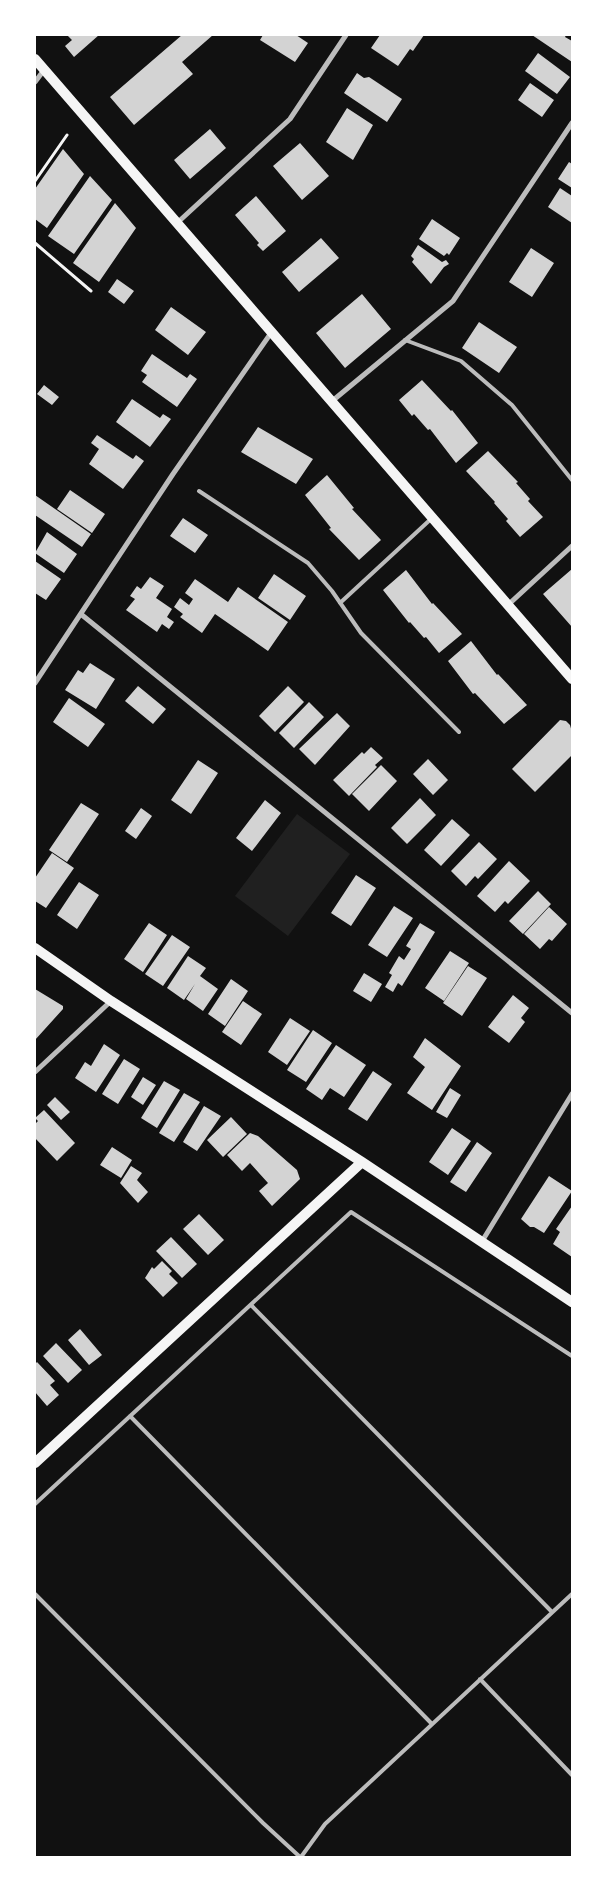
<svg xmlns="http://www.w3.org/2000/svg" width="607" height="1892" font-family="'Work Sans',sans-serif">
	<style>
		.green { fill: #202020 }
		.building { fill: #d3d3d3 }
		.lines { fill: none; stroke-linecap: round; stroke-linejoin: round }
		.path { stroke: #f5f5f5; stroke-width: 3 }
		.service { stroke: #bcbcbc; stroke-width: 4 }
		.minor { stroke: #bcbcbc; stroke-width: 5 }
		.secondary { stroke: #f5f5f5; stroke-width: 10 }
	</style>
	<rect width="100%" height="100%" fill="#111"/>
	<path class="green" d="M297 814 350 854 288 936 235 896Z"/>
	<path class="building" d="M67 35H99L74 57 65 46 72 40Z
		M182 35H213L182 62 193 74 134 125 110 97Z
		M263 35H296L308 43 295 62 260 40Z
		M380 35H424L413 51 410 49 398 66 371 48Z
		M532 35H566L565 37 572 41V62Z
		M538 53 570 77 557 94 525 71Z
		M357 73 364 78 369 77 402 99 387 122 344 93Z
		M530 83 554 100 542 117 518 100Z
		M347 108 373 125 353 160 326 142Z
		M210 129 226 148 190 179 174 160Z
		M300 143 329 176 302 200 273 166Z
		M63 149 84 174 47 228 35 219V189Z
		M569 162 572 164V188L558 179Z
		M90 176 112 200 74 254 48 236Z
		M560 188 572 196V223L548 207Z
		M256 196 286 231 263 251 257 245 259 243 235 215Z
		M115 203 136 228 99 282 73 263Z
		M432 219 460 238 449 255 447 253 444 256 419 239Z
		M321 238 339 258 299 292 282 272Z
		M418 245 442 262 446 260 449 264 444 267 431 284 412 262 414 259 411 256Z
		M531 248 554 263 532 297 509 282Z
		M117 279 134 291 124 304 108 292Z
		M362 294 391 329 345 368 316 333Z
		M171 307 206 332 188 355 155 330Z
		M479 322 517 347 499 373 462 348Z
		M152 354 187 378 190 374 197 379 177 407 142 382 147 375 141 371Z
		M422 380 451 411 452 410 478 443 456 463 430 429 428 430 414 414 412 416 399 400Z
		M44 385 59 397 52 405 37 394Z
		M132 399 160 418 163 414 171 419 150 447 116 422Z
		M258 427 313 459 296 484 241 452Z
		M97 435 133 459 136 455 144 461 123 489 89 464 99 449 91 443Z
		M488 451 518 482 516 483 530 499 528 501 543 517 520 537 506 521 508 519 494 503 495 502 466 471Z
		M327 475 354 508 352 509 381 540 359 560 329 529 331 528 305 495Z
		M70 490 105 514 92 533 57 509Z
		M35 495 91 534 82 547 35 515Z
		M183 518 208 535 195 553 170 536Z
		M47 532 77 554 64 573 35 553Z
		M35 561 61 579 46 600 35 593Z
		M572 569V627L543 594Z
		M406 570 432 604 433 603 462 634 439 653 426 637 424 638 410 622 409 623 383 590Z
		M274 574 306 596 290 620 258 598Z
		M150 577 164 586 156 598 172 609 167 617 174 622 169 629 162 624 157 632 126 610 135 599 130 596 137 586 141 589Z
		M195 579 228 602 238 587 288 622 268 651 215 614 202 633 180 617 183 614 174 607 180 598 189 605 193 599 185 593Z
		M471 641 497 675 498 674 527 705 504 724 475 693 473 694 448 661Z
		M90 663 115 679 96 709 65 690 78 670 83 673Z
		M138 686 166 709 153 724 125 701Z
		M288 686 304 702 275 732 259 716Z
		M69 698 105 724 88 747 53 722Z
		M309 702 324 717 294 748 279 733Z
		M337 713 350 726 315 765 299 749Z
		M560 720 566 721 570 725 572 732V755L535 792 512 769Z
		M371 747 383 758 375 765 377 767 349 796 333 780 362 752 364 754Z
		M428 759 448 780 433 795 413 774Z
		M198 760 218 773 191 814 171 800Z
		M381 765 397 781 369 811 352 794Z
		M420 798 436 815 407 844 391 828Z
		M265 800 281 813 252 851 236 838Z
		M81 803 99 814 67 862 49 850Z
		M141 808 152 816 136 839 125 831Z
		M452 819 470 835 441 866 424 850Z
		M479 842 497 859 478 879 475 876 466 886 451 871Z
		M52 853 74 868 46 908 35 901V878Z
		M509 861 530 881 508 904 505 901 495 912 477 896Z
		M356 875 376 888 351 926 331 913Z
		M79 882 99 895 77 929 57 915Z
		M538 891 551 904 523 934 509 921Z
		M394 906 413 918 387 957 368 945Z
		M549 907 567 924 552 941 549 939 540 949 524 934Z
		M149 923 167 935 143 972 124 959Z
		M420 923 435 932 402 986 398 983 393 992 385 987 392 975 389 973 399 956 404 960 411 949 406 946Z
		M172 935 190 947 163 986 145 974Z
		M450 951 469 963 444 1001 425 988Z
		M188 956 206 968 200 976 218 989 203 1011 186 999 195 984 184 1000 167 988Z
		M468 966 487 978 462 1016 443 1003Z
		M364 973 382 984 371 1002 353 991Z
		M231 979 248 991 225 1026 208 1014Z
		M35 989 63 1006V1009L35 1040Z
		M513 995 529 1008 521 1018 525 1022 509 1043 488 1027Z
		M243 1001 262 1014 241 1045 222 1032Z
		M290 1018 310 1031 287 1065 268 1052Z
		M313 1030 332 1043 306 1082 287 1070Z
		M425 1038 461 1066 432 1110 407 1093 425 1067 413 1057Z
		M104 1044 120 1055 96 1092 75 1078 85 1062 91 1066Z
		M336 1045 366 1065 344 1097 330 1088 322 1100 306 1089Z
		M124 1059 140 1069 118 1104 102 1094Z
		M373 1071 392 1084 367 1121 348 1109Z
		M143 1077 156 1085 143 1105 131 1097Z
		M164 1081 180 1090 157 1128 141 1118Z
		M450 1088 461 1095 447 1118 436 1112Z
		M184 1093 200 1102 174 1142 159 1133Z
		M55 1097 70 1112 61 1120 47 1105Z
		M204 1106 221 1116 197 1151 183 1142Z
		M44 1110 75 1143 57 1161 35 1138V1124L38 1121 35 1118Z
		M231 1117 247 1134 223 1157 207 1140Z
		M452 1128 471 1141 448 1175 429 1162Z
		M250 1133 258 1136 297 1170 300 1179 272 1206 259 1191 268 1183 250 1163 242 1171 227 1155Z
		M477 1142 492 1153 466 1192 450 1182Z
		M112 1147 132 1160 121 1178 100 1165Z
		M131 1166 142 1173 137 1180 148 1192 138 1203 120 1183Z
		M549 1176 572 1191 544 1233 534 1227H530L521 1219Z
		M572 1206V1257L553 1244 560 1232 556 1229Z
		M199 1214 224 1240 208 1255 183 1229Z
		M171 1237 197 1264 182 1278 156 1251Z
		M162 1261 172 1271 169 1274 178 1283 163 1297 145 1278 152 1267 154 1269Z
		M80 1329 102 1355 89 1365 68 1340Z
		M56 1343 82 1370 68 1383 43 1356Z
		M37 1362 55 1381 50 1385 59 1395 47 1406 35 1392V1364Z"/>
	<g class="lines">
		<path class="path" d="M35 181 67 135
			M35 243 91 291"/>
		<path class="service" d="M405 340 461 361 512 405 572 480
			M199 491 308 563 332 591 361 633 459 732
			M340 603 432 518
			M251 1305 552 1612
			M130 1416 432 1724
			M35 1504 351 1212 572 1356
			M35 1594 263 1823 300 1857
			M480 1679 572 1775
			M301 1857 325 1824 572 1594"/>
		<path class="minor" d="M35 82 44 70
			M176 224 290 119 346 35
			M331 402 453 301 572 123
			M508 605 572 546
			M82 615 572 1013
			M35 683 173 474 271 333
			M35 1072 111 1001
			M481 1243 572 1094"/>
		<path class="secondary" d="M35 59 572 679
			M35 948 111 1001 362 1162 572 1302
			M35 1463 362 1162"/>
	</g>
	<rect width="607" height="1892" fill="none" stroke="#ffffff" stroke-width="72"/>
</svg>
